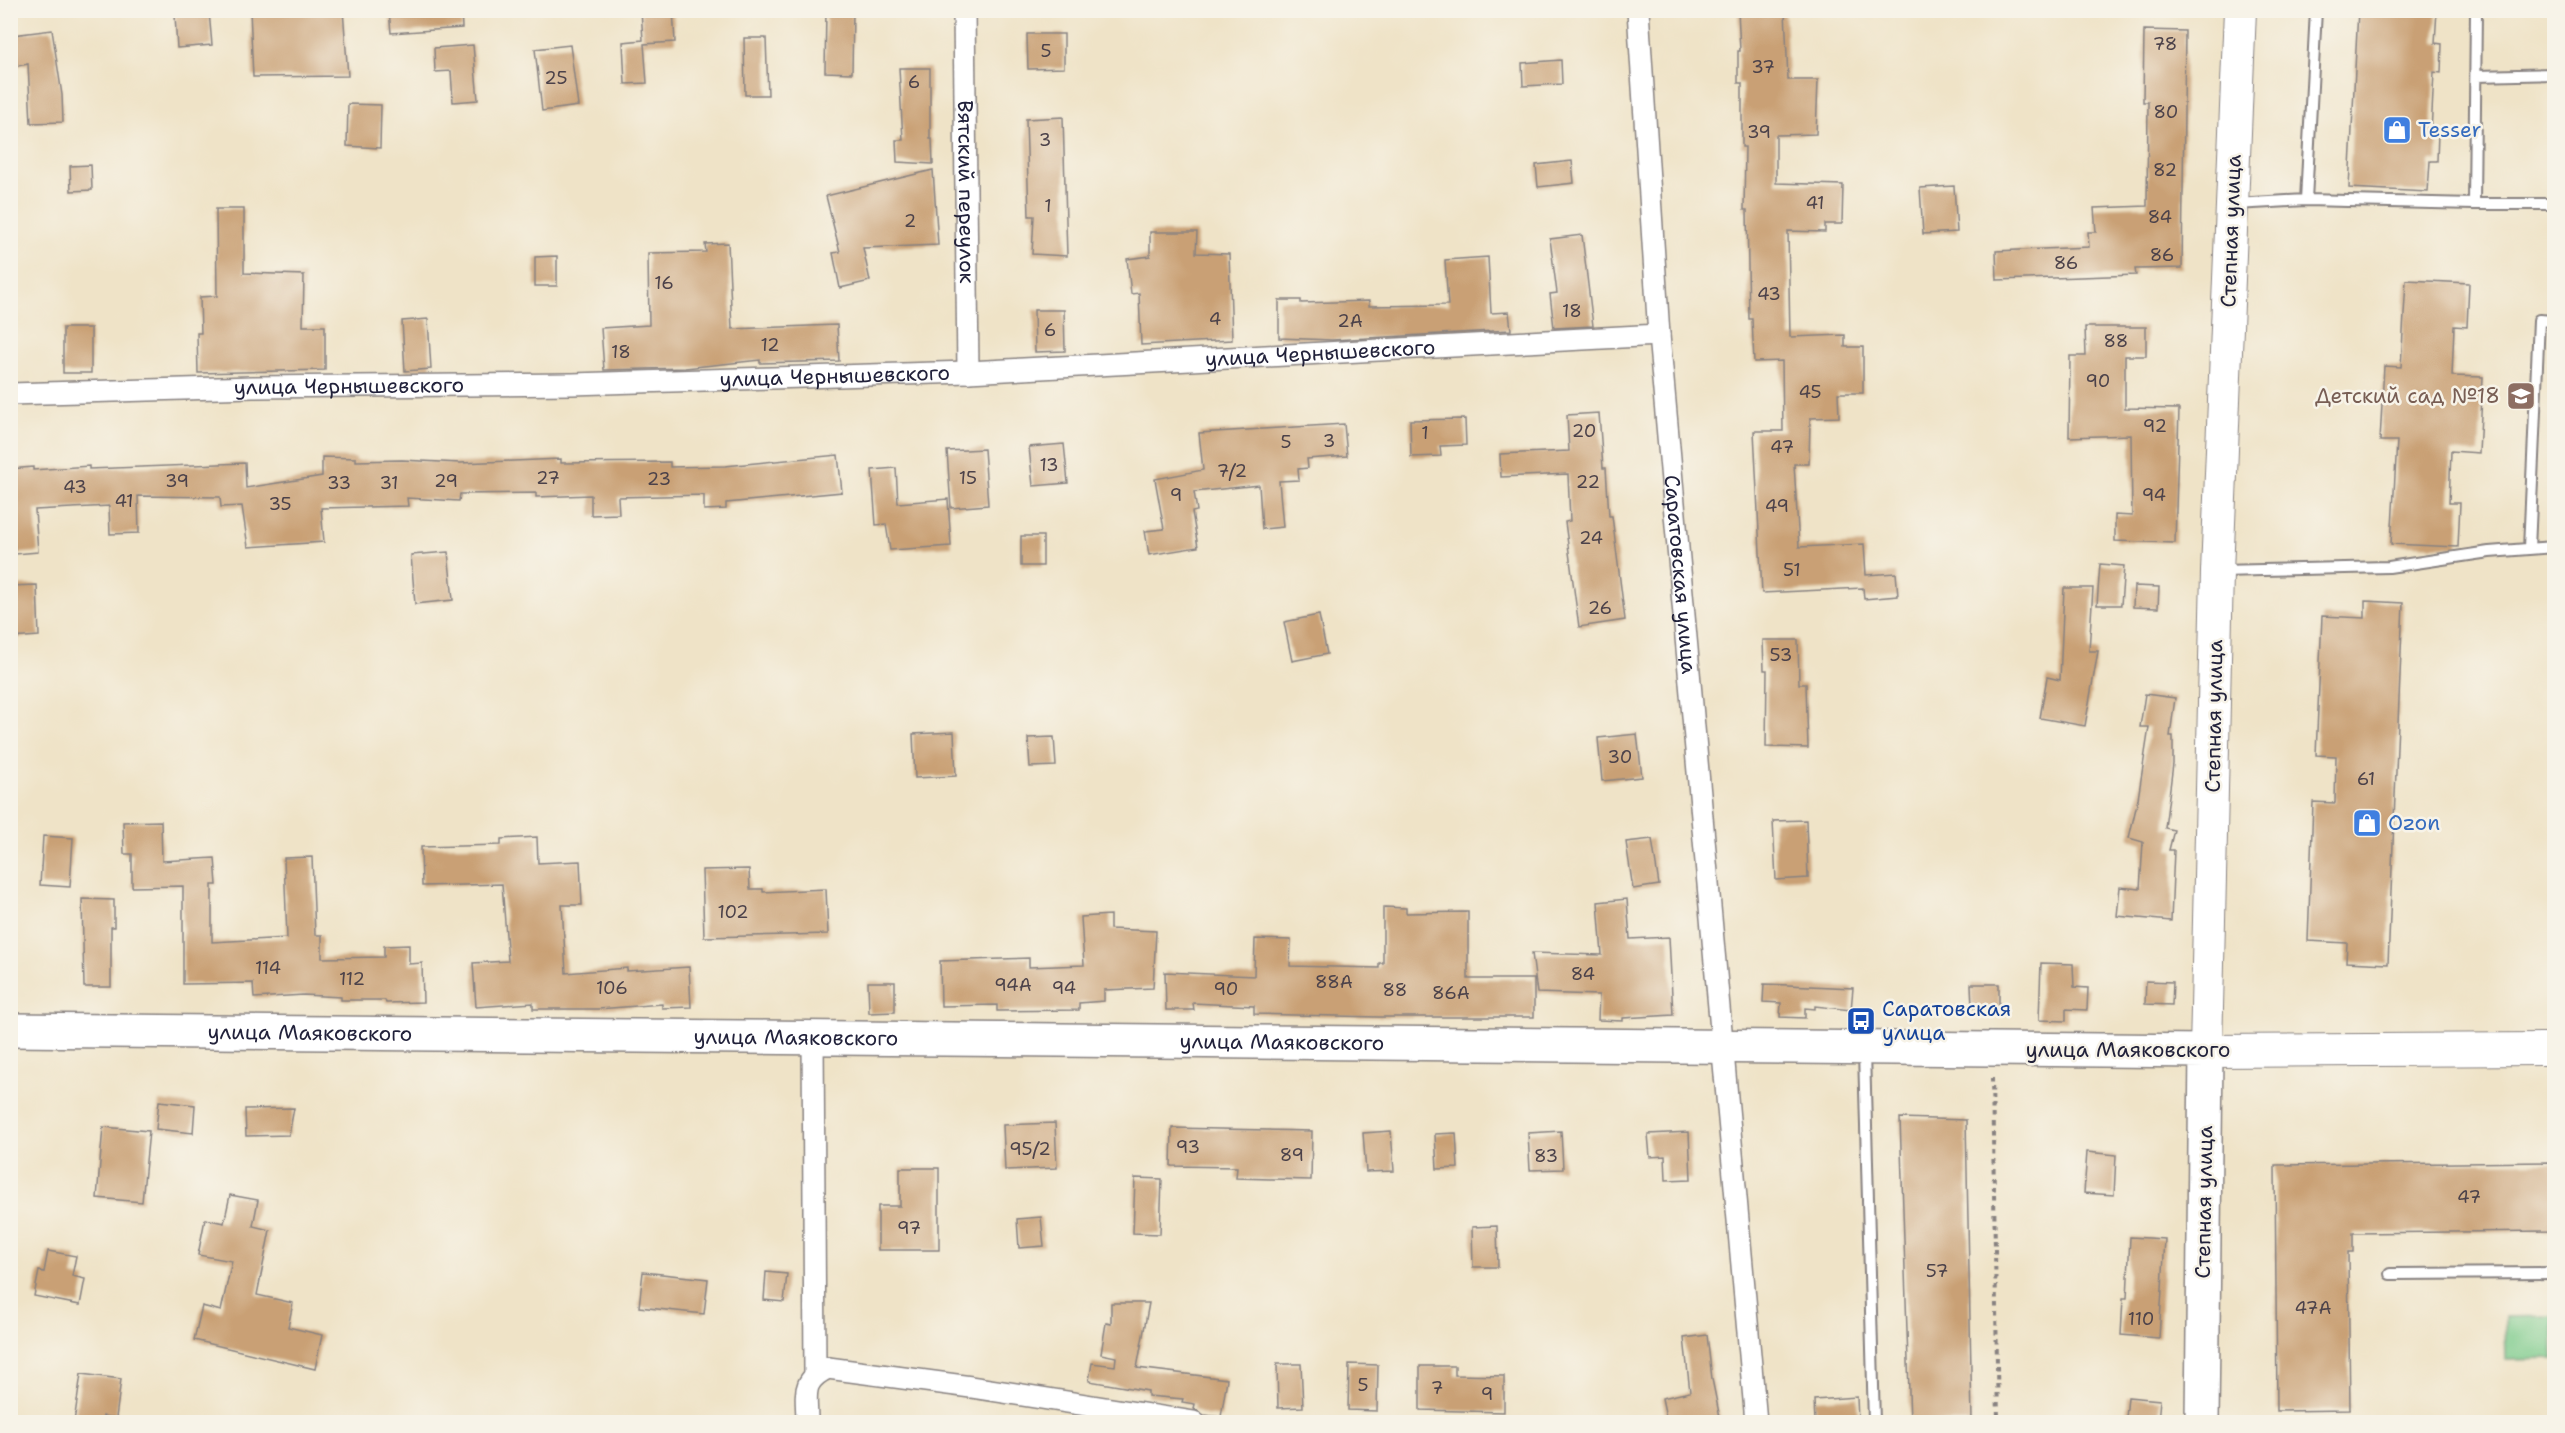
<svg xmlns="http://www.w3.org/2000/svg" width="2565" height="1433" font-family="'Shantell Sans',sans-serif">
	<style>
		.green { fill: #7ccb8b; stroke: #4f7663; stroke-width: 1.5 }
		.building { fill: #c9a075 }
		.lines { fill: none; stroke-linecap: round; stroke-linejoin: round }
		.lane-casing { stroke: #888281; stroke-width: 14 }
		.street-casing { stroke: #888281; stroke-width: 24 }
		.secondary-casing { stroke: #888281; stroke-width: 34 }
		.primary-casing { stroke: #888281; stroke-width: 36 }
		.path { stroke: #888281; stroke-width: 4; stroke-dasharray: 4.5 4.5; stroke-linecap: butt }
		.lane { stroke: #fff; stroke-width: 10 }
		.street { stroke: #fff; stroke-width: 21 }
		.secondary { stroke: #fff; stroke-width: 32 }
		.primary { stroke: #fff; stroke-width: 33 }
		.labels { text-anchor: middle; dominant-baseline: central; stroke-width: 5; stroke-linejoin: round; paint-order: stroke }
		.number-label { font-size: 18px; fill: #4c424a }
		.shop-label { font-size: 21px; fill: #366cbe; stroke: #f7f3e8; text-anchor: start }
		.street-label { font-size: 21px; fill: #22223b; stroke: #f7f3e8 }
		.education-label { font-size: 21px; fill: #785e54; stroke: #f7f3e8; text-anchor: end }
		.transit-label { font-size: 21px; fill: #164399; stroke: #f7f3e8; text-anchor: start }
	</style>
	<rect width="100%" height="100%" fill="#f7f3e8"/>
	<filter id="ink" filterUnits="userSpaceOnUse"><feTurbulence type="fractalNoise" baseFrequency=".0167" numOctaves="2"/><feDisplacementMap in="SourceGraphic" scale="12" xChannelSelector="R" yChannelSelector="G"/><feConvolveMatrix kernelMatrix="1 2 1 2 8 2 1 2 1" color-interpolation-filters="sRGB"/></filter>
	<filter id="wash" filterUnits="userSpaceOnUse"><feTurbulence type="fractalNoise" baseFrequency=".008" numOctaves="4" result="noise"/><feDisplacementMap in="SourceGraphic" scale="24" xChannelSelector="R" yChannelSelector="G"/><feGaussianBlur stdDeviation="1.35" result="paint"/><feColorMatrix in="noise" values="0 0 0 0 0 0 0 0 0 0 0 0 0 0 0 0 0 1.4 0 .05"/><feComposite in="paint" operator="in"/></filter>
	<g filter="url(#wash)">
		<rect width="100%" height="100%" fill="#efe3c7"/>
		<path class="green" d="M2554 1316V1359L2506 1360 2505 1317Z"/>
		<g id="blocks">
			<path class="building" d="M250 10H343L348 76 253 77Z
				M389 10H461L462 28 391 33Z
				M641 10H673L675 42 644 44 647 83 625 84 623 42 643 40Z
				M826 10H853L852 73 825 72Z
				M1738 10H1785L1788 80H1818L1816 134 1776 135V183L1843 185 1842 224H1825V232L1788 231 1790 337 1845 335V347H1863V393H1838L1839 417 1810 418 1809 464H1794L1799 547 1864 544 1866 575 1896 573 1898 596 1864 599 1863 588 1762 593 1754 431H1783L1782 361 1754 362 1752 319H1749L1747 210H1744L1745 147H1742V83H1738V51H1740Z
				M2358 10H2437L2435 43 2442 44 2441 73 2434 72 2431 133H2438L2437 161H2430L2428 192 2349 188Z
				M209 12 212 45 177 48 175 15Z
				M52 30 62 95 63 122 31 123 28 64 17 66 13 35Z
				M2144 30 2185 31 2182 268 2135 269 2136 275 1997 280 1996 251 2089 247 2088 232H2096L2094 208 2147 206 2148 102H2143Z
				M1027 34H1064V68L1028 69Z
				M744 38H766L768 95H745Z
				M473 45 478 100 453 102 451 71 435 72 434 48Z
				M570 45 578 106 542 111 535 49Z
				M1561 60 1562 84 1523 86 1522 63Z
				M899 68H930V139H932L933 164 897 162 896 140H903Z
				M348 104 381 105 380 148 347 146Z
				M1063 117 1067 256 1032 254 1034 216H1029L1026 119Z
				M1572 161 1574 183 1538 187 1536 165Z
				M91 165 92 190 71 191 70 166Z
				M933 170 938 245 863 248 870 281 840 288 833 253 840 252 826 196Z
				M1954 186 1957 232 1923 234 1920 188Z
				M216 209H244V273L304 275 303 326H325V370L198 373 197 333H201L200 297 217 296Z
				M1150 232H1197L1196 253 1229 254 1232 340 1141 345 1139 293 1131 294 1127 259 1150 256Z
				M1582 235 1593 326 1554 328 1550 294 1557 293 1550 239Z
				M728 243 732 329 837 325 839 361 760 363V360L685 368 604 370 601 328 649 325 648 253 706 252 705 244Z
				M557 256V286H535V257Z
				M1488 257 1491 313 1509 312 1511 330 1332 340 1279 338V300H1301V303L1369 301V306L1448 305 1445 260Z
				M2406 280 2469 283 2467 327 2454 326 2452 376 2483 377 2479 453 2451 451 2449 503H2460L2458 547 2391 544 2397 441H2380L2384 366 2401 367Z
				M1034 310H1064L1065 351 1035 352Z
				M428 319 431 369 405 371 402 321Z
				M2085 327H2146V356H2125V408L2179 409 2175 543 2115 541V515L2132 516 2131 435 2069 437 2070 356H2086Z
				M63 328H91V373H63Z
				M1599 413 1603 468H1606L1609 516H1612L1625 620 1579 627 1565 522 1570 521 1568 474 1501 477 1500 454 1569 451 1567 415Z
				M1465 419 1466 445 1440 446 1441 456 1411 457 1410 420Z
				M1344 424 1347 456 1307 459 1308 468 1298 469 1299 480 1279 481 1283 527 1262 529 1259 485 1194 492 1197 511 1192 512 1198 547 1149 555 1145 531 1164 529 1155 479 1203 470 1199 433Z
				M1064 444 1068 483 1033 486 1029 447Z
				M984 449 988 505 951 508 947 451Z
				M838 455 842 492 726 503V509L704 510V495L618 497 619 514 591 515V495L536 497V493L460 494 459 501 407 498 408 506 321 508 324 542 248 547 242 506 221 507 220 497 138 496 139 533 110 534 109 506 35 510 38 552 15 554 10 469 33 467V470L89 466V469L245 463 246 488 322 476V457L356 458V461L402 460 460 463 561 459V463L670 462V467L725 466Z
				M896 468 898 503 948 499 951 546 890 550 886 524 876 525 872 470Z
				M1021 536H1043V566H1021Z
				M448 552 453 600 415 604 411 555Z
				M2100 564 2124 566 2121 605H2097Z
				M37 585 39 636 10 638V586Z
				M2134 586 2159 587 2158 608 2133 607Z
				M2064 588H2093L2089 651H2098L2085 726 2040 718 2047 677 2060 680Z
				M2365 601 2403 603 2388 964 2346 962 2347 943 2308 941 2313 802 2335 803 2336 756 2316 755 2322 616 2365 618Z
				M1319 615 1327 654 1292 661 1284 622Z
				M1763 640H1798L1799 684H1806L1808 748 1766 747 1767 670H1764Z
				M2145 694 2175 698 2170 736H2173V764L2165 828 2174 830 2169 850H2174L2171 921 2117 916 2120 887 2140 889 2143 842 2129 838 2138 799 2149 727H2140Z
				M954 732 956 776 915 778 913 734Z
				M1637 734 1642 777 1602 781 1598 738Z
				M1054 737 1056 766 1030 767 1028 738Z
				M1806 820 1808 878 1776 880 1773 821Z
				M161 821 162 861 215 858 217 885H212V942L287 938 284 858 312 857 315 935H322V958L384 957V946L409 945V964L422 963 423 1002 386 1003 385 1000H341V997L304 995 254 998 253 983 183 984V886L132 887V854H124L123 822Z
				M43 836 73 838 70 887 40 885Z
				M537 837 538 863 580 861 582 905H562L566 973 627 968V971L689 967 691 1007 662 1008V1004L598 1009H533V1003L476 1007 473 963 508 961 502 884 422 886 421 847 501 845V839Z
				M1652 839 1659 885 1633 889 1626 842Z
				M749 869 750 889H763V892L826 889 828 934 704 937 702 870Z
				M82 899 114 900V927H111V987H84Z
				M1627 899 1630 939 1669 937 1673 1015 1623 1018V1021L1598 1020 1599 995 1537 993 1532 953 1602 955 1598 902Z
				M1383 907 1406 908V913L1468 912V979H1534V1017H1379L1254 1014V1006L1193 1003 1194 1010H1166L1165 972 1254 976 1255 939 1291 940 1290 966 1379 968V963H1383Z
				M1110 915V929L1156 931 1153 988 1104 990V1001L1079 1003V1010L997 1011V1005L941 1006 940 961 1029 958V967L1084 965 1081 917Z
				M2041 963 2073 964 2074 987 2088 988 2087 1010 2066 1009V1021L2039 1020Z
				M2146 981 2173 982 2172 1005 2145 1004Z
				M868 982H895V1012L869 1013Z
				M1764 984 1853 988 1851 1010 1815 1006V1009L1805 1008V1018L1780 1017 1781 1003 1763 1002Z
				M1971 984H1999V1007L1972 1008Z
				M159 1101 195 1105 193 1133 156 1129Z
				M294 1108 289 1135 246 1136 245 1109Z
				M1900 1118 1966 1120 1972 1422H1910Z
				M1055 1123 1057 1168 1005 1170 1003 1125Z
				M103 1127 149 1131 142 1202 97 1198Z
				M1172 1128 1312 1131 1311 1180 1236 1178 1237 1167 1171 1166Z
				M1391 1131 1394 1171 1366 1172 1363 1133Z
				M1561 1131 1563 1169 1530 1170 1528 1133Z
				M1689 1132 1691 1179 1666 1180 1665 1156 1650 1157 1648 1134Z
				M1456 1133 1458 1168 1437 1169 1435 1134Z
				M2087 1152 2116 1155 2114 1195 2084 1193Z
				M2554 1162V1231L2353 1233V1252H2348L2350 1410 2277 1411 2275 1165Z
				M900 1168H939V1250H878V1206H900Z
				M1135 1178 1162 1179 1160 1234 1133 1233Z
				M230 1195 258 1200 253 1226 270 1230 257 1295 293 1303 288 1327 322 1335 315 1369 194 1340 202 1306 221 1311 232 1261 198 1255 205 1219 224 1223Z
				M1041 1217 1044 1246 1019 1248 1017 1219Z
				M1497 1226 1498 1267H1473L1472 1227Z
				M2130 1237 2165 1239 2159 1338 2121 1335 2123 1298H2127Z
				M48 1251 76 1256 72 1276 85 1279 80 1305 34 1296 39 1271 44 1272Z
				M643 1272 708 1279 704 1314 639 1307Z
				M766 1272 787 1274 784 1302 764 1300Z
				M1111 1303H1149L1137 1368 1227 1379 1221 1417 1204 1415 1194 1409 1195 1404 1182 1402 1183 1399 1148 1396V1391L1089 1381 1092 1363 1115 1366 1116 1357 1101 1354 1106 1323 1111 1324Z
				M1707 1335 1712 1379 1720 1418 1698 1422H1667L1662 1398 1690 1392 1684 1338Z
				M1277 1364H1301L1303 1407 1278 1408Z
				M1349 1364 1378 1365 1377 1411 1348 1410Z
				M1420 1366H1455V1375L1504 1376V1412L1420 1410Z
				M81 1374 121 1379 116 1418 103 1416 102 1422H74Z
				M1857 1397 1858 1422H1815L1814 1400Z
				M2128 1397 2160 1400 2158 1421 2126 1418Z"/>
		</g>
	</g>
	<g filter="url(#ink)">
		<use href="#blocks" fill-opacity="0" stroke="#888281" stroke-width="1.5"/>
		<g class="lines">
			<g class="lane-casing">
				<path id="lane" d="M2316 10 2306 200 2474 204 2476 10
					M2476 76 2554 74
					M2235 204 2306 200
					M2474 204H2554
					M2529 549 2539 320 2554 321
					M2220 571 2389 567 2489 552 2554 547
					M1864 1052 1874 1422
					M2390 1274 2554 1273"/>
			</g>
			<g class="street-casing">
				<g id="street">
					<path id="s1" d="M964 10 968 372"/>
					<path id="s2" d="M1638 10 1659 335 1756 1422"/>
					<path id="s3" d="M10 394 253 387 572 384 968 372 1659 335"/>
					<path d="M813 1037 815 1374"/>
					<path d="M807 1422C807 1395 800 1381 828 1368L971 1387 1194 1422"/>
				</g>
			</g>
			<g class="secondary-casing">
				<path id="secondary" d="M2240 10 2217 572 2206 1051 2554 1049"/>
			</g>
			<g class="primary-casing">
				<g id="primary">
					<path id="s4" d="M10 1030 2206 1051 2202 1422"/>
				</g>
			</g>
			<path class="path" d="M1992 1078 1998 1422"/>
			<use href="#lane" class="lane"/>
			<use href="#street" class="street"/>
			<use href="#secondary" class="secondary"/>
			<use href="#primary" class="primary"/>
		</g>
	</g>
	<defs>
		<g id="shop-square" transform="scale(1.5)"><rect x="-9" y="-9" width="18" height="18" rx="4" fill="#3f7fe0" stroke="#f7f3e8"/><path d="M-5-2.5h2.3a2.7 3.5 0 0 1 5.4 0H5L5.5 6h-11ZM-1.5-2.5h3a1.5 2.3 0 0 0-3 0Z" fill="#fff"/></g>
		<g id="school-square" transform="scale(1.5)"><rect x="-9" y="-9" width="18" height="18" rx="4" fill="#8d6e63" stroke="#f7f3e8"/><path d="M0-5L7-2L0 1L-7-2ZM-4 1L0 2.5L4 1V4Q0 6-4 4Z" fill="#fff"/></g>
		<g id="bus-square" transform="scale(1.5)"><rect x="-9" y="-9" width="18" height="18" rx="4" fill="#1a4fb4" stroke="#f7f3e8"/><path d="M-5-6H5V4H4V6H2V4H-2V6H-4V4H-5ZM-3.5-4V0h7V-4ZM-3.5 1.2v1.5H-2V1.2ZM2 1.2v1.5H3.5V1.2Z" fill="#fff"/></g>
	</defs>
	<g fill-rule="evenodd">
		<use href="#shop-square" x="2397" y="130"/>
		<use href="#school-square" x="2521" y="396"/>
		<use href="#shop-square" x="2367" y="823"/>
		<use href="#bus-square" x="1861" y="1021"/>
	</g>
	<g class="labels">
		<g class="number-label">
			<text x="2165" y="44">78</text>
			<text x="1046" y="51">5</text>
			<text x="1763" y="67">37</text>
			<text x="556" y="78">25</text>
			<text x="914" y="82">6</text>
			<text x="2166" y="112">80</text>
			<text x="1759" y="132">39</text>
			<text x="1045" y="140">3</text>
			<text x="2165" y="170">82</text>
			<text x="1815" y="203">41</text>
			<text x="1048" y="206">1</text>
			<text x="2160" y="217">84</text>
			<text x="910" y="221">2</text>
			<text x="2162" y="255">86</text>
			<text x="2066" y="263">86</text>
			<text x="664" y="283">16</text>
			<text x="1769" y="294">43</text>
			<text x="1572" y="311">18</text>
			<text x="1215" y="319">4</text>
			<text x="1350" y="321">2А</text>
			<text x="1050" y="330">6</text>
			<text x="2116" y="341">88</text>
			<text x="770" y="345">12</text>
			<text x="621" y="352">18</text>
			<text x="2098" y="381">90</text>
			<text x="1810" y="392">45</text>
			<text x="2155" y="426">92</text>
			<text x="1584" y="431">20</text>
			<text x="1425" y="433">1</text>
			<text x="1329" y="441">3</text>
			<text x="1286" y="442">5</text>
			<text x="1782" y="447">47</text>
			<text x="1049" y="465">13</text>
			<text x="1232" y="471">7/2</text>
			<text x="548" y="478">27</text>
			<text x="968" y="478">15</text>
			<text x="659" y="479">23</text>
			<text x="177" y="481">39</text>
			<text x="446" y="481">29</text>
			<text x="1588" y="482">22</text>
			<text x="339" y="483">33</text>
			<text x="389" y="483">31</text>
			<text x="75" y="487">43</text>
			<text x="1176" y="495">9</text>
			<text x="2154" y="495">94</text>
			<text x="124" y="501">41</text>
			<text x="280" y="504">35</text>
			<text x="1777" y="506">49</text>
			<text x="1591" y="538">24</text>
			<text x="1792" y="570">51</text>
			<text x="1600" y="608">26</text>
			<text x="1781" y="655">53</text>
			<text x="1620" y="757">30</text>
			<text x="2366" y="779">61</text>
			<text x="733" y="912">102</text>
			<text x="268" y="968">114</text>
			<text x="1583" y="974">84</text>
			<text x="352" y="979">112</text>
			<text x="1334" y="982">88А</text>
			<text x="1013" y="985">94А</text>
			<text x="612" y="988">106</text>
			<text x="1064" y="988">94</text>
			<text x="1226" y="989">90</text>
			<text x="1395" y="990">88</text>
			<text x="1451" y="993">86А</text>
			<text x="1188" y="1147">93</text>
			<text x="1030" y="1149">95/2</text>
			<text x="1292" y="1155">89</text>
			<text x="1546" y="1156">83</text>
			<text x="2469" y="1197">47</text>
			<text x="909" y="1228">97</text>
			<text x="1937" y="1271">57</text>
			<text x="2313" y="1308">47А</text>
			<text x="2141" y="1319">110</text>
			<text x="1363" y="1385">5</text>
			<text x="1437" y="1388">7</text>
			<text x="1487" y="1394">9</text>
		</g>
		<g class="shop-label">
			<text x="2418" y="130">Tesser</text>
			<text x="2388" y="823">Ozon</text>
		</g>
		<g class="street-label">
			<text stroke="none"><textPath href="#s1" startOffset="182">Вятский переулок</textPath></text>
			<text transform="translate(2231 231) rotate(-88)">Степная улица</text>
			<text stroke="none"><textPath href="#s3" startOffset="1311">улица Чернышевского</textPath></text>
			<text stroke="none"><textPath href="#s3" startOffset="825">улица Чернышевского</textPath></text>
			<text stroke="none"><textPath href="#s3" startOffset="339">улица Чернышевского</textPath></text>
			<text stroke="none"><textPath href="#s2" startOffset="566">Саратовская улица</textPath></text>
			<text transform="translate(2214 716) rotate(-89)">Степная улица</text>
			<text stroke="none"><textPath href="#s4" startOffset="300">улица Маяковского</textPath></text>
			<text stroke="none"><textPath href="#s4" startOffset="786">улица Маяковского</textPath></text>
			<text stroke="none"><textPath href="#s4" startOffset="1272">улица Маяковского</textPath></text>
			<text x="2128" y="1050">улица Маяковского</text>
			<text transform="translate(2204 1202) rotate(-89)">Степная улица</text>
		</g>
		<g class="education-label">
			<text x="2500" y="396">Детский сад №18</text>
		</g>
		<g class="transit-label">
			<text x="1882" y="1009">Саратовская<tspan x="1882" dy="24">улица</tspan></text>
		</g>
	</g>
	<rect width="2565" height="1433" fill="none" stroke="#f7f3e8" stroke-width="36"/>
</svg>
